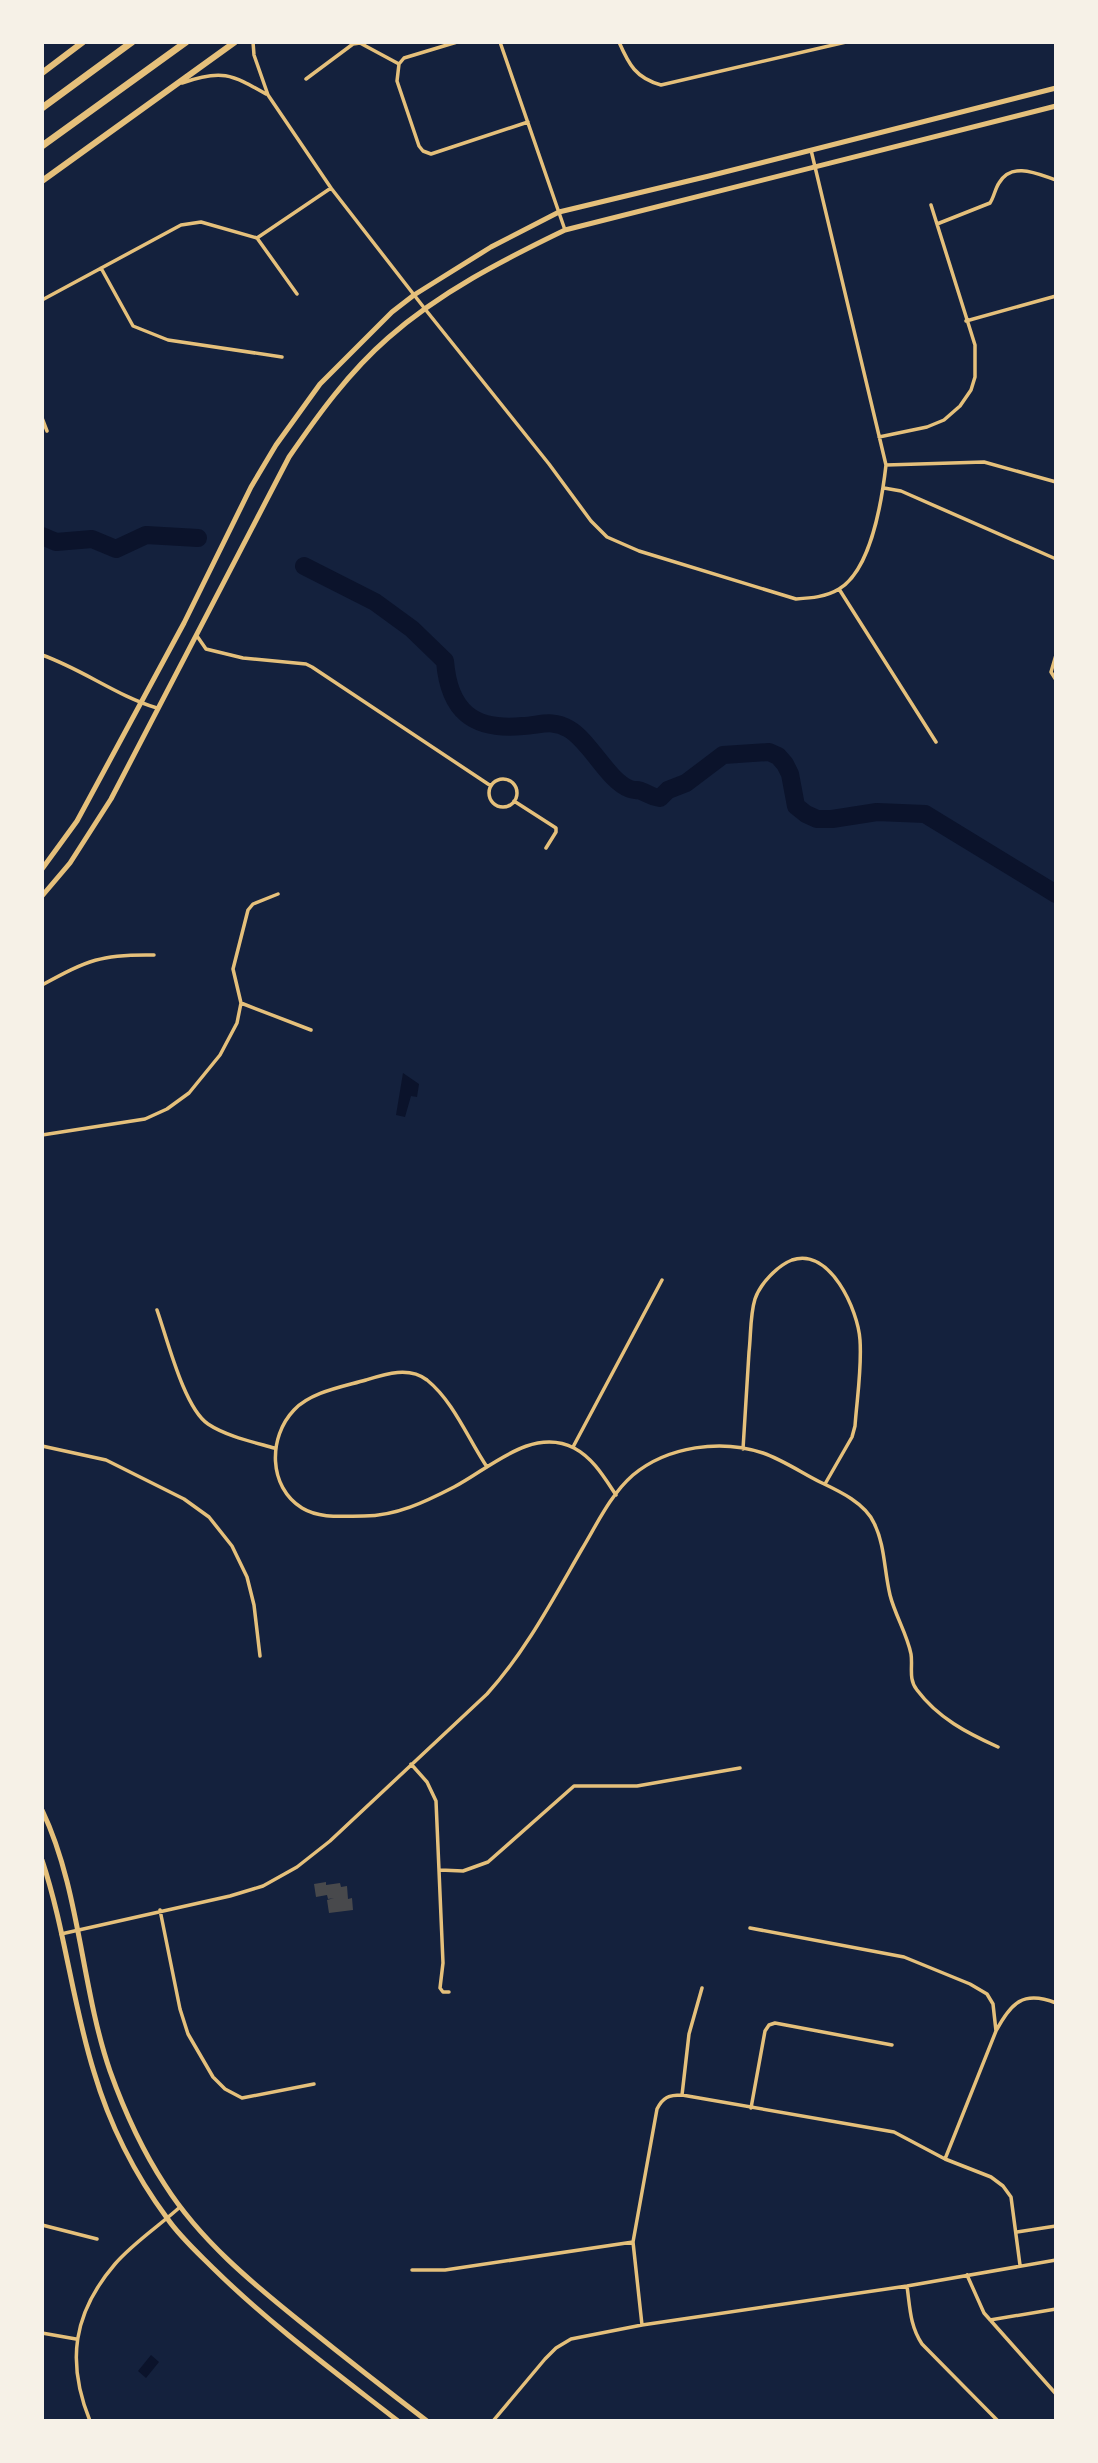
<svg xmlns="http://www.w3.org/2000/svg" width="1098" height="2463" font-family="'Fira Sans Condensed',sans-serif">
	<style>
		.water { fill: #0b132b }
		.lines { fill: none; stroke-linecap: round; stroke-linejoin: round }
		.river { stroke: #0b132b; stroke-width: 18 }
		.building { fill: #48494c }
		.minor { stroke: #e5c07b; stroke-width: 3.5 }
		.tertiary { stroke: #e5c07b; stroke-width: 5 }
		.trunk { stroke: #e5c07b; stroke-width: 6 }
		.motorway { stroke: #e5c07b; stroke-width: 7 }
	</style>
	<rect width="100%" height="100%" fill="#14213d"/>
	<path class="water" d="M403 1073 419 1084 417 1097 411 1096 405 1117 396 1115Z
		M151 2355 159 2362 146 2378 138 2371Z"/>
	<g class="lines">
		<path class="river" d="M42 536 56 542 92 539 116 549 146 535 198 538
			M304 566 375 602 412 629 445 661C449 711 473 731 523 726 541 725 552 719 569 729 590 741 609 782 630 789 632 790 639 790 641 791 650 794 650 797 660 798L668 790 686 783 723 755 769 752 778 756 785 764 790 774 796 806 806 814 817 819H832L877 812 925 814 1056 894"/>
	</g>
	<path class="building" d="M326 1882V1885L340 1883 341 1887 347 1886 348 1899 352 1898 353 1910 329 1913 327 1900 334 1898 328 1899 327 1895 316 1897 314 1884Z"/>
	<g class="lines">
		<path class="minor" d="M253 42 254 55 268 95 331 188 425 309 549 464 591 521 607 537 639 551 796 599C811 598 826 597 839 589 871 570 882 500 886 465L811 150
			M457 42 404 58 399 64 397 81 419 146 423 151 431 154 528 122
			M500 42 565 230
			M619 42C629 65 636 78 661 85L846 42
			M306 79 353 44 360 43 399 64
			M182 83C221 69 231 74 266 94
			M937 224 990 203C994 197 995 189 999 183 1012 161 1038 174 1056 180
			M257 238 297 294
			M101 268 133 326 168 340 282 357
			M42 300 181 225 201 222 257 238 331 188
			M966 321 1056 296
			M42 418 47 431
			M879 437 927 427 944 420 960 406 971 390 975 377V345L931 205
			M886 465 984 462 1056 482
			M884 488 901 491 1056 559
			M839 589 936 742
			M197 636 206 649 243 658 306 664 312 667 491 786
			M42 655C82 669 117 696 157 708
			M1056 655 1051 672 1056 680
			M489 793a14 14 0 1 1 28 0a14 14 0 1 1-28 0Z
			M514 801 556 828V832L546 848
			M42 985C88 960 101 954 154 955
			M241 1003 311 1030
			M42 1135 145 1119 167 1109 189 1093 220 1055 237 1023 241 1003 233 969 248 910 253 904 278 894
			M157 1310C167 1338 184 1408 208 1424 226 1436 253 1442 274 1448
			M42 1446 106 1460 184 1499 209 1517 232 1546 247 1577 254 1605 260 1656
			M573 1447 662 1280
			M743 1449C745 1417 747 1384 749 1352 751 1335 750 1315 755 1299 760 1284 777 1266 792 1260 830 1247 858 1310 860 1340 862 1368 857 1398 855 1426L852 1437 825 1484
			M487 1467C468 1439 454 1402 427 1380 409 1366 385 1374 366 1380 342 1387 311 1392 294 1410 268 1437 268 1487 302 1508 320 1519 343 1516 364 1516 396 1516 425 1502 454 1487 489 1469 532 1426 574 1448 593 1458 604 1477 616 1495
			M411 1764 427 1782 436 1801 443 1963 440 1988 443 1992H449
			M440 1870 463 1871 488 1862 574 1786H637L740 1768
			M160 1910 180 2009 188 2034 213 2077 225 2089 242 2098 314 2084
			M750 1928 904 1957 970 1984 987 1994 993 2004 996 2031
			M61 1934 230 1896 263 1886 297 1867 330 1841 487 1694C526 1651 553 1599 582 1549 597 1524 611 1494 633 1475 668 1446 721 1439 763 1453 783 1460 802 1473 820 1482 839 1491 865 1503 874 1523 885 1545 884 1570 890 1595 895 1615 907 1634 911 1654 913 1666 908 1679 917 1690 938 1718 967 1733 998 1747
			M682 2095 689 2034 702 1988
			M751 2108 765 2031 769 2025 775 2023 892 2045
			M945 2159 996 2031C1011 2003 1023 1990 1056 2003
			M42 2225 97 2239
			M1017 2232 1056 2226
			M412 2270H445L633 2242
			M967 2275 984 2313 1056 2394
			M907 2286C910 2308 910 2326 922 2344L998 2421
			M990 2320 1056 2309
			M642 2325 633 2242 657 2109C663 2097 669 2095 682 2095L894 2132 945 2159 991 2177 1003 2186 1011 2197 1020 2265
			M42 2333 76 2339
			M90 2421C66 2362 73 2313 115 2264 133 2243 159 2226 180 2207
			M493 2421 545 2359 556 2348 571 2339 642 2325 907 2286 1056 2260"/>
		<path class="tertiary" d="M42 869 77 821 184 623 251 487 276 445 320 384 392 312 414 295 491 247 559 212 709 176 1056 88
			M42 896 70 863 111 799 289 457C318 415 349 372 388 338 440 292 503 260 565 230L1056 106
			M42 1810C80 1889 81 1987 110 2071 124 2110 142 2150 165 2185 200 2240 252 2283 302 2323 343 2356 385 2389 427 2421
			M42 1860C65 1929 72 2002 94 2072 109 2123 135 2175 167 2218 180 2237 198 2253 214 2269 271 2325 335 2372 398 2421"/>
		<path class="trunk" d="M42 73 83 42
			M42 181 235 42"/>
		<path class="motorway" d="M42 108 132 42
			M42 146 186 42"/>
	</g>
	<rect width="1098" height="2463" fill="none" stroke="#f6f1e7" stroke-width="88"/>
</svg>
